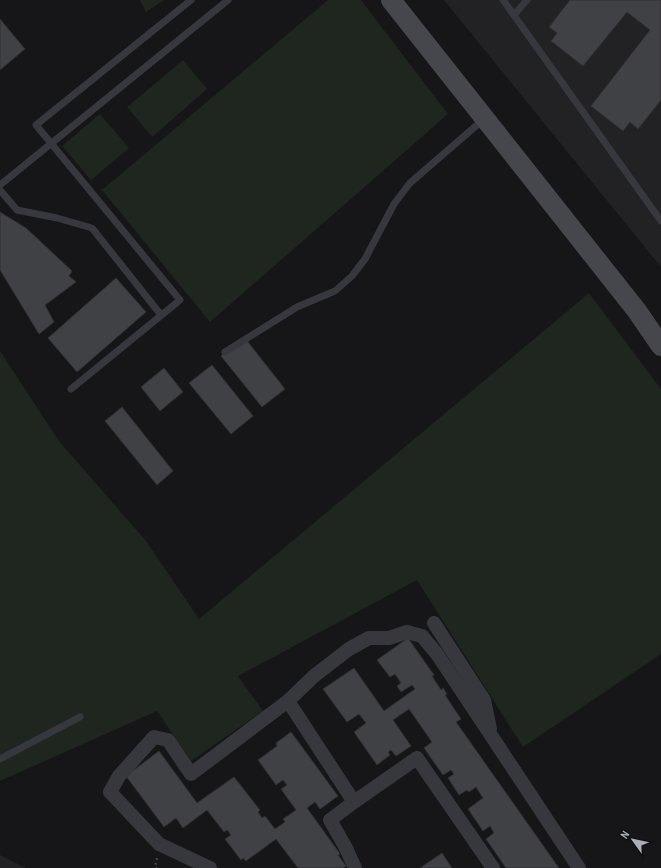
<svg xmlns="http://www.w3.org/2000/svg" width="661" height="868" font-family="'Archivo Narrow',sans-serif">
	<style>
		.built { fill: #222225 }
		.green { fill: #1e261f }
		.building { fill: #404145; stroke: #303034 }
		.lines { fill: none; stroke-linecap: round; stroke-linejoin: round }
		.path { stroke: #3d3f44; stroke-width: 2.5; stroke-dasharray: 2 3; stroke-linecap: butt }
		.lane { stroke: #37383d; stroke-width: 7 }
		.street { stroke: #37383d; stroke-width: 14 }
		.secondary { stroke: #45474d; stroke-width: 20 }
	</style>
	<rect width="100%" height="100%" fill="#161618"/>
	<path class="built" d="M444 0H661V267Z
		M0 855 26 868H0Z"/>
	<path class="green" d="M140 0H164L146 12Z
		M328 0H361L448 114 210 322 102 190Z
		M183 60 207 89 152 137 127 107Z
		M100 114 129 148 91 180 62 146Z
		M589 293 661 389V654L523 747 417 580 238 676 263 711 191 761 157 711 0 781V351L59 441 146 541 199 619Z"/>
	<path class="building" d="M570 0H661V100L638 129 630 122 623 131 591 106 650 30 627 12 583 66 551 41 557 33 549 27Z
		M0 19 25 49 0 70Z
		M0 212 26 228 72 271 69 276 76 282 45 305 54 322 39 334 0 270Z
		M116 278 146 312 77 372 48 338Z
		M244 337 285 389 262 407 221 356Z
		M212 365 253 416 231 434 189 383Z
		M164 368 183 392 160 411 141 387Z
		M122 407 173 471 157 485 105 421Z
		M408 638 434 675 432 676 441 690 443 688 447 694 445 695 461 719 456 722 559 868H506L486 839 494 833 490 826 483 831 468 809 483 798 476 787 469 792 467 790 459 795 448 778 454 774 451 770 443 775 424 748 432 742 409 709 393 720 411 746 396 756 391 750 388 752 390 755 377 765 354 732 366 723 359 714 347 722 323 689 354 668 384 711 415 689 412 685 401 692 397 686 401 683 395 674 390 677 377 660Z
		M291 732 338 796 320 809 315 802 307 808 340 854 338 855 346 866 343 868H298L276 839 246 861 243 858 241 860 225 839 231 835 227 830 224 832 207 810 183 828 176 818 164 827 126 776 159 751 197 803 234 777 260 810 258 812 262 818 265 816 275 829 285 822 283 819 296 810 281 789 287 785 283 780 276 785 258 760 277 746 276 743Z
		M442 853 452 868H420Z"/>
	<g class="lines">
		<path class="path" d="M157 858 155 867 157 868"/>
		<path class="lane" d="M503 0 661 221
			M514 15 527 0
			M0 185 228 0
			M0 190 17 210 57 218 92 228 161 315
			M225 352 297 307 335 291 352 276 365 259 394 204 410 183 484 119
			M71 389 180 300 36 125 191 0
			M0 759 80 717"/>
		<path class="street" d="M434 623 484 700 490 729
			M288 701 354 802 330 820 346 848 355 868
			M354 802 417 758 493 868
			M210 868 159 844 110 792 119 776 154 737 168 740 191 774 288 701 314 676 349 649 369 638H389L407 632 422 636 437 654 579 868"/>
		<path class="secondary" d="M391 0 637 311 661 346"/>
	</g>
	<g transform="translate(633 840) rotate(303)" stroke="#111113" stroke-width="3" paint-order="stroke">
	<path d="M0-3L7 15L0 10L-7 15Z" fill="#a8adb8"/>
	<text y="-6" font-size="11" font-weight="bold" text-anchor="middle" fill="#a8adb8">N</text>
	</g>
</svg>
